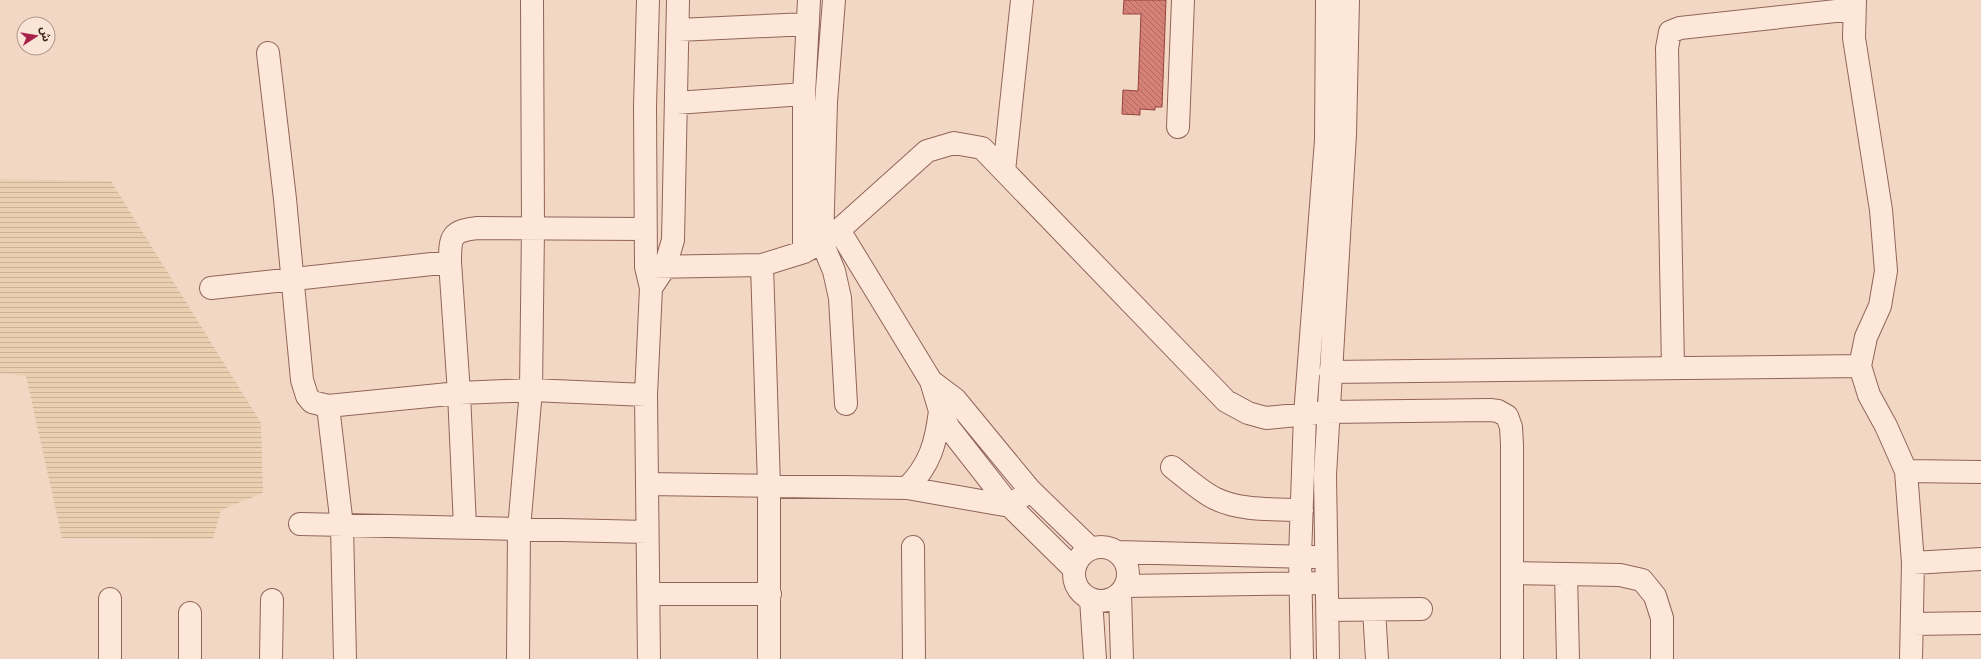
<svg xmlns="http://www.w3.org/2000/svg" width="1981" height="659" font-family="Literata,'Noto Sans Arabic',serif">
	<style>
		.farmland { fill: url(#farmland-rules) }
		.building { fill: url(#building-back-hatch); stroke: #93433b }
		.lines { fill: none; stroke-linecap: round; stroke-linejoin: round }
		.minor-casing { stroke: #916558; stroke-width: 24 }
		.minor { stroke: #fce7d9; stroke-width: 22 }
	</style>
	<defs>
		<pattern id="farmland-rules" width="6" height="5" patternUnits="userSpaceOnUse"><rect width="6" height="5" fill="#eacfb1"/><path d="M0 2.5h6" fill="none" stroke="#cab298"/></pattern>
		<pattern id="building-back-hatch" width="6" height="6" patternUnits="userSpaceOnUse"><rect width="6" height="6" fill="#d58176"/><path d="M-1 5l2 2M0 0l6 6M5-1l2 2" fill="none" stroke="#ae6960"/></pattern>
	</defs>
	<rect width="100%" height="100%" fill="#f3d7c5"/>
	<path class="farmland" d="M0 179 111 181 261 423 263 493 221 510 213 539 62 538 26 376 0 373Z"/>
	<path class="building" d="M1124 0H1166L1162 107H1155V110L1140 109V115L1122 114 1123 90 1138 91 1141 14H1123Z"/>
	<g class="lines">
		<g class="minor-casing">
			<path id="minor" d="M648 0 645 106 646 267 651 288 646 395 649 659
				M834 0 826 102 822 242 834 271 840 298 846 404
				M1855 0 1854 38 1881 210 1886 271 1880 306 1866 337 1860 366 1869 395 1886 426 1906 471 1913 563 1911 659
				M678 30 808 24
				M268 53 285 199 302 380 307 396 312 402 328 406 342 526 345 659
				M676 103 804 94
				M1178 127 1183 0
				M1004 171 1022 0
				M839 230 931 381 940 411 949 428 1010 506 1074 569
				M804 252V94L809 0
				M651 267 762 265
				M211 288 450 262
				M651 288 665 267 673 240 678 0
				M1673 368 1667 48 1670 32 1680 28 1854 9
				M1330 372 1860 366
				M931 381 955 399 1030 490 1091 549
				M328 406 459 393 531 390 646 395
				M1172 467C1185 477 1199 490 1214 498 1240 511 1273 509 1302 510
				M1906 471 1981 472
				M648 484 907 488 1010 506 1030 490
				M907 488C930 465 936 443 940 411L942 410
				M300 524 647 532
				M465 527 459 393 450 262C450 236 451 231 478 228L645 229
				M913 547 914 659
				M1074 574a27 27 0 1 1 54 0a27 27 0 1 1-54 0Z
				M1117 552 1314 557
				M1913 563 1981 559
				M1512 573 1620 575 1642 580 1655 596 1662 618V659
				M1566 574 1568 659
				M1125 586 1316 583
				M1120 593 1122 659
				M649 594H770
				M1091 599 1095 659
				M1328 610 1421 609
				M1374 610 1377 659
				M190 613V659
				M1912 624 1981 623
				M110 659V599
				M271 659 272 600
				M518 659 519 529 531 390 533 228 532 0
				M769 659V486L762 265 804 252 822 242 839 230 927 151 954 143 982 148 1226 401 1248 413 1266 418 1328 412 1490 410 1498 411 1507 416 1511 427 1512 445V659
				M1302 659 1300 557 1305 415 1326 140 1327 0
				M1328 659 1325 475 1345 134 1348 0"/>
		</g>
		<use href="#minor" class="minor"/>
	</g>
	<g transform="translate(36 36) rotate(78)"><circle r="19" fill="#f9e4d5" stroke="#af978c"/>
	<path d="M0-3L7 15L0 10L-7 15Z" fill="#a7214b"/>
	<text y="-6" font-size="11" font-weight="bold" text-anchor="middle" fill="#3f241e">ش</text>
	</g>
</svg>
